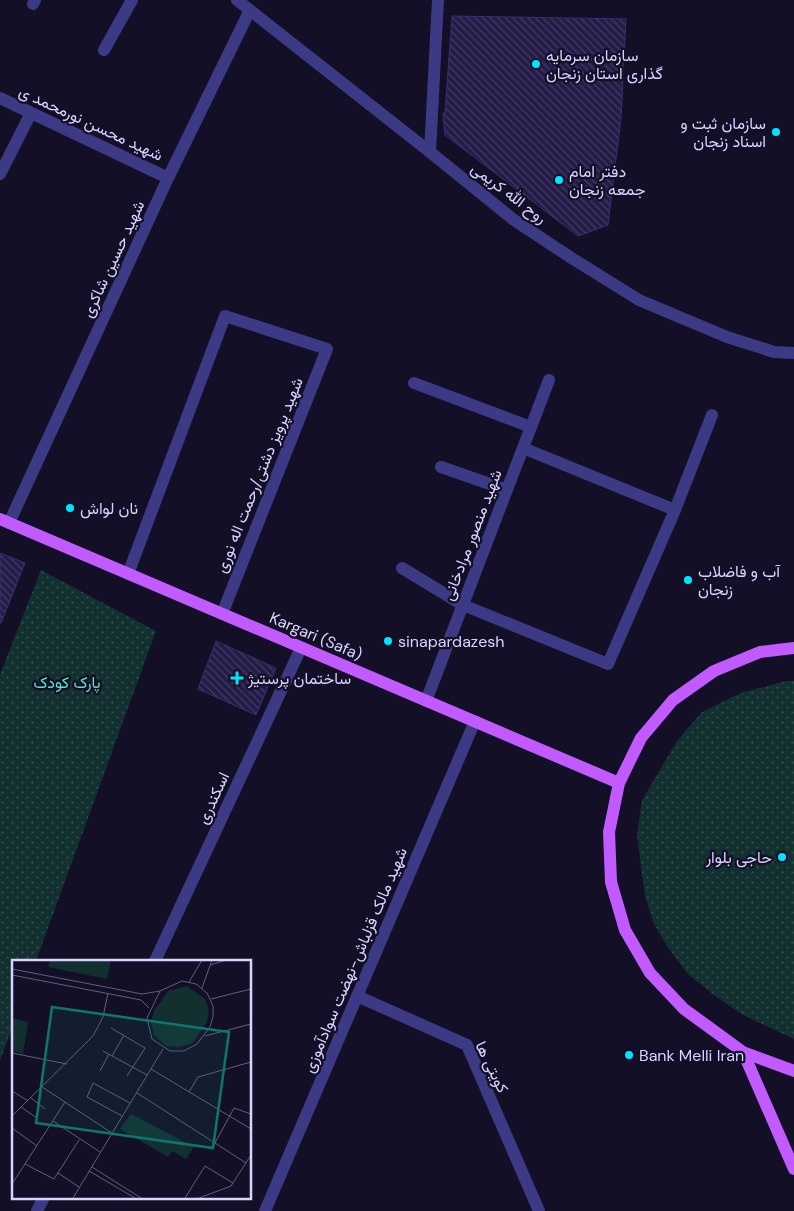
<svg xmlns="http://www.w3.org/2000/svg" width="794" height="1211" font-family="'DM Sans',Vazirmatn,sans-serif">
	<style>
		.green { fill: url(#green-dots) }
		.building { fill: url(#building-back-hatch); stroke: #3b2d73 }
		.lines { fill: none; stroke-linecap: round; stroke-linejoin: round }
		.minor { stroke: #3d3a85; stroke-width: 12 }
		.major { stroke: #c25bff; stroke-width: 12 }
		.poi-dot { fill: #00e5ff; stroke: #130f26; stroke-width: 2 }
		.labels { text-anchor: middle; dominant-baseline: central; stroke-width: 4.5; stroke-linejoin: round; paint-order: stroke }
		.poi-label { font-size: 16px; fill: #d9d4ff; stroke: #130f26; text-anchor: start }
		.street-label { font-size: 16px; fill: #d9d4ff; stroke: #130f26 }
		.park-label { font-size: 16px; fill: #5fe0c0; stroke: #130f26 }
		.inset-road { fill: none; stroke: #625e7d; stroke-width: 1 }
		.view { fill: #0f766e; fill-opacity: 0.15; stroke: #0f766e; stroke-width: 2.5 }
		.inset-edge { fill: none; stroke: #d9d4ff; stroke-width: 2.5 }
	</style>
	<defs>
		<pattern id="green-dots" width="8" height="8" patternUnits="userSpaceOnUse" patternTransform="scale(1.25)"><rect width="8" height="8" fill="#12302f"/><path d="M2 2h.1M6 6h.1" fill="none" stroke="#344d4e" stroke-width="1.8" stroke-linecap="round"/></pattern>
		<pattern id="building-back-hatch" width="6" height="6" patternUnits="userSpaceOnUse" patternTransform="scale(1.25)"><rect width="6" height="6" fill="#241b47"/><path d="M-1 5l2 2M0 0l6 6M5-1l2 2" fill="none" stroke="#433b63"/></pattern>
	</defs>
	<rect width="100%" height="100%" fill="#130f26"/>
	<path class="green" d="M41 570 156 631 36 961H14V1023L0 1061V674Z
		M786 681H794V1039L743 1015 714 995 688 974 669 949 654 924 645 896 637 835 642 800 677 741 702 712 741 693Z"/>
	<path class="building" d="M452 16 626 19 621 118 608 225 578 236 445 135 443 113H445Z
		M0 553 25 563 1 623H0Z
		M216 641 276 668 256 715 198 689Z"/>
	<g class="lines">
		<path class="minor" d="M237 0 430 152 514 220 573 259 639 300 727 337 774 352 794 353
			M33 4 35 0
			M104 50 132 0
			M0 98 168 178
			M430 152 438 0
			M0 174 31 113
			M414 383 531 427
			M523 448 675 510
			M441 467 507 490
			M9 523 168 178 250 10
			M402 568 463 605 608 664 675 510 712 415
			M128 574 225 316 327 349 222 614
			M426 701 549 380
			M155 961 301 648
			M357 996 467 1045 539 1211
			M37 1211 44 1197
			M265 1211 475 721"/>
		<path class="major" d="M0 519 619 783
			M794 648 760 652 714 671 673 700 641 738 619 783 609 832 611 882 625 930 650 973 684 1009 743 1052 794 1071
			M743 1052 794 1169"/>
	</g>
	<g class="poi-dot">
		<circle cx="536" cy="64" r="5"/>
		<circle cx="776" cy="132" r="5"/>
		<circle cx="559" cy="180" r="5"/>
		<circle cx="70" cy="508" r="5"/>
		<circle cx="688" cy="580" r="5"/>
		<circle cx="388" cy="641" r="5"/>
		<path d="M234.5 670.5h5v5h5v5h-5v5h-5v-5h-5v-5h5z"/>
		<circle cx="782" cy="857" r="5"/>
		<circle cx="629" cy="1055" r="5"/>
	</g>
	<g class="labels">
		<g class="poi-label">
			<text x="546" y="55">سازمان سرمایه<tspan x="546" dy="18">گذاری استان زنجان</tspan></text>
			<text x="766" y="123" text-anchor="end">سازمان ثبت و<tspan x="766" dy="18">اسناد زنجان</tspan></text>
			<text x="569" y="171">دفتر امام<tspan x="569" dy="18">جمعه زنجان</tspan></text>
			<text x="80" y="508">نان لواش</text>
			<text x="698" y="571">آب و فاضلاب<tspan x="698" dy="18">زنجان</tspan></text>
			<text x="398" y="641">sinapardazesh</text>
			<text x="248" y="678">ساختمان پرستیژ</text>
			<text x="772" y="857" text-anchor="end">حاجی بلوار</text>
			<text x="639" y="1055">Bank Melli Iran</text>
		</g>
		<g class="street-label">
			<text transform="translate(91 123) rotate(25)">شهید محسن نورمحمد ی</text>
			<text transform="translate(509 193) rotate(37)">روح الله کریمی</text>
			<text transform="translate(113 259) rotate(-65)">شهید حسین شاکری</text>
			<text transform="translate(259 475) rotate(-68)">شهید پرویز دشتی/رحمت اله نوری</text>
			<text transform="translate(472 535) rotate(-69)">شهید منصور مرادخانی</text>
			<text transform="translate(316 636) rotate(23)">Kargari (Safa)</text>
			<text transform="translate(213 798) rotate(-65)">اسکندری</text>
			<text transform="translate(355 960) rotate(-67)">شهید مالک قزلباش-نهضت سوادآموزی</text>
			<text transform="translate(492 1067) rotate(64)">کویتی ها</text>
		</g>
		<g class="park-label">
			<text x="67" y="682">پارک کودک</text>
		</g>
	</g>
	<g transform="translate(12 960)">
		<rect width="239" height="239" fill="#130f26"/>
		<path d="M38 0H99L95 19 36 7ZM175 26 193 39 197 50 195 62 180 83 168 87 154 86 142 75 139 62 142 51 156 31ZM119 154 182 187 174 199 160 191 156 197 108 169Z" fill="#12302f"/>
		<path d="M0 58 16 62 11 94 0 91Z" fill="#12302f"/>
		<path class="inset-road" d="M198 5 215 0M0 9 130 34 148 31M0 15 129 40 137 48M170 21 184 24 195 33 201 46V57L198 67 185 84 172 91H158L140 79 135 58 148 31ZM177 22 190 0M190 28 200 0M199 39 239 29M99 68 133 88 115 116M193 76 239 64M91 91 135 115M0 93 55 104M100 96 112 75M139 109 239 169M88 111 97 94M30 127 100 173M0 131 16 141M177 132 186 117 239 102M125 133 203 183 222 148 239 154M19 138 33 149M9 147 25 158M0 156 81 76 91 57 96 33M110 156 75 137 81 123 118 143M41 161 88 192M0 168 25 186M203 183 234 203M13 204 42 219 67 180M80 207 129 238M77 211 123 238M46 213 67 227M0 224 53 142M61 238 151 89M173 238 193 206 221 223M187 238 219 226 239 195"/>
		<path class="view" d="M40 47 217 72 201 188 24 163Z"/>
		<rect width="239" height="239" class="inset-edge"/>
	</g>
</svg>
